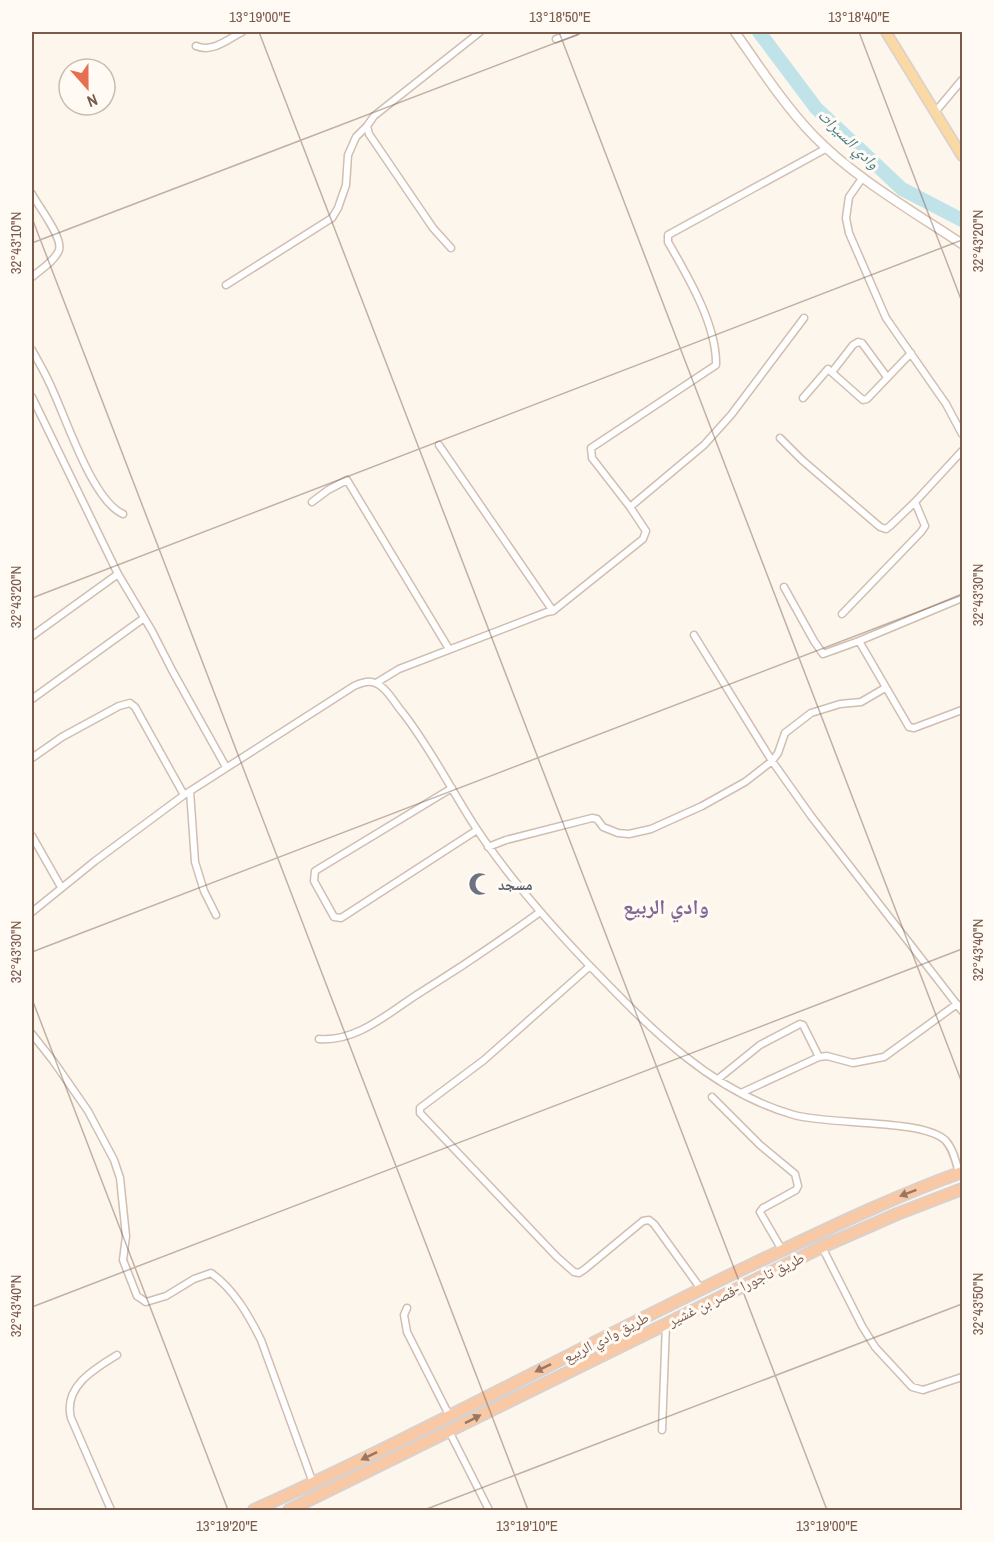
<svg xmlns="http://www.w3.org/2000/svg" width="994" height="1542" font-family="'Archivo Narrow','Noto Naskh Arabic',sans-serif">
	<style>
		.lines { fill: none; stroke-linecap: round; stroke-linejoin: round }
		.river { stroke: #bfe3e8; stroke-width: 14 }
		.minor-casing { stroke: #d1beb0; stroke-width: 9 }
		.secondary-casing { stroke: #d6c0b0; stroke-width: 11 }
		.primary-casing { stroke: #dad1cd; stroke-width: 12 }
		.trunk-casing { stroke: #dad1cd; stroke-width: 14 }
		.minor { stroke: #fff; stroke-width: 6 }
		.secondary { stroke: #fff; stroke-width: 8 }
		.primary { stroke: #fbd9a5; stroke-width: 9 }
		.trunk { stroke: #f9c8a4; stroke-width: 10 }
		.oneway { fill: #9a7763 }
		.ticks { fill: none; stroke: #7a5c4d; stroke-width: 1.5; stroke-opacity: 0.45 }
		.labels { text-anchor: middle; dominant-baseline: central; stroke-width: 6; stroke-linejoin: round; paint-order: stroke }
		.worship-label { font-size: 15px; font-weight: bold; fill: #5b616d; stroke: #fffaf3; text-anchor: start }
		.street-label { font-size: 15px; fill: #7a5c4d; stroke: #fffaf3 }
		.water-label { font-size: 16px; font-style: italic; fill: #437c86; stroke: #fffaf3 }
		.district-label { font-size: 21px; font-weight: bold; fill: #846695; stroke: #fffaf3 }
		.neatline { fill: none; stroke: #7a5c4d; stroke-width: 2 }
		.ticks-label { font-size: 15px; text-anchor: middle; fill: #7a5c4d }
	</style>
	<rect width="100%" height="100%" fill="#fdf6ec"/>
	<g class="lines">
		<path class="river" d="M759 32 816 108 902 189 962 220"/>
		<g class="minor-casing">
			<path id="minor" d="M556 39 575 32
				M196 46C213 53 228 39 242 32
				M936 111 962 80
				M863 177 849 197 846 218 849 233 886 318 946 404 962 434
				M32 194C38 206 63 237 59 250 55 261 40 270 32 277
				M451 248 433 228 369 134 367 126 374 116 480 32
				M226 285 332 218 338 208 346 185 348 155 356 137 367 126
				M32 350C39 363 47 376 53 391 67 421 93 501 123 514
				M832 372 853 345 858 342 862 343 887 377
				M32 397 118 574 152 631 173 672 226 767
				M803 398 828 369 863 400 867 399 911 353
				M780 438 802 460 880 527 886 529 890 526 915 502
				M439 445 553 611
				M312 502 328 490 347 480 449 649
				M630 507 592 458 591 448 716 365C717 325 687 275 668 242V235L827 148
				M784 587 814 641 823 654 859 641 962 598
				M842 614 921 532 925 526 915 502 962 451
				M694 635 772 761 811 816 962 1011
				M32 636 118 574
				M859 641 909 727 914 728 962 710
				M376 683 399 669 547 612 553 611 643 539 646 531 630 507 704 445 731 415 804 318
				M32 699 144 618
				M32 758 62 737 119 706 130 703 135 707 184 795
				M452 788 315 871 314 881 334 917 341 918 477 830
				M190 791 195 862 204 891 216 915
				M32 836 61 887
				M488 847 506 840 592 818 597 819 603 827 618 833 629 834 651 829 702 806 745 782 772 761 778 753 785 733 811 713 840 704 861 702 885 688
				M32 912 95 861 184 795 354 686C365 681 373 679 383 688 391 695 396 705 403 713 432 750 452 792 478 831 510 879 548 922 588 964 647 1025 709 1091 794 1115 829 1125 922 1119 945 1140 953 1148 956 1162 959 1173
				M590 966 484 1060 420 1108V1113L557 1257 574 1272 579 1273 585 1269 643 1221 649 1220 654 1224 701 1289
				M32 1034 54 1062 88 1111 114 1160 120 1178 126 1236 123 1260 137 1296 146 1302 166 1296 194 1279 211 1273C234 1289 249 1316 261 1340L313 1483
				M319 1039C357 1042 388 1013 418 994 460 968 500 941 540 912
				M718 1079 760 1045 800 1024 803 1025 819 1057
				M741 1093 819 1057 827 1056 853 1063 884 1057 957 1004
				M712 1097 760 1145 795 1174 798 1186 796 1190 763 1208 760 1212 782 1250
				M822 1247 862 1326 875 1347 912 1387 923 1390 962 1377
				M407 1308 404 1315 407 1332 450 1417
				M662 1430 666 1324
				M449 1431 489 1510
				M111 1510 71 1418C63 1387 94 1369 117 1355"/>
		</g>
		<g class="secondary-casing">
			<path id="secondary" d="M735 32C759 66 784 105 813 135 853 177 914 212 962 244"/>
		</g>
		<g class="primary-casing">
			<path id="primary" d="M886 32 962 156"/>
		</g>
		<g class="trunk-casing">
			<path id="trunk" d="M254 1510C422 1434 584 1345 751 1265 821 1232 890 1198 962 1172
				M289 1510 822 1247 897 1214 962 1189"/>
		</g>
		<use href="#minor" class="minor"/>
		<use href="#secondary" class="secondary"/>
		<use href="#primary" class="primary"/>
		<use href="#trunk" class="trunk"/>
	</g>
	<defs><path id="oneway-solid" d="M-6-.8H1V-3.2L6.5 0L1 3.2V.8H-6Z" transform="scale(1.5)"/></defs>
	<g class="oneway">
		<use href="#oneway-solid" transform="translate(908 1193) rotate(159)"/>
		<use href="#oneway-solid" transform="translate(543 1368) rotate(154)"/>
		<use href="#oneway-solid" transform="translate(473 1419) rotate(-27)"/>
		<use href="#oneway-solid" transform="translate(369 1456) rotate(154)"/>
	</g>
	<path class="ticks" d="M259 32 827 1510M559 32 962 1083M859 32 962 302M32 218 528 1510M32 243 584 32M32 598 962 240M32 952 962 595M32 999 228 1510M32 1307 962 949M424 1510 962 1304"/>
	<defs>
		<g id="mosque-bare" transform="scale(1.8)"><path d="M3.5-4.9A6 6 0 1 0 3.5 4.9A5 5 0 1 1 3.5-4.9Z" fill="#6b7280" stroke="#fffaf3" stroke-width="2.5" paint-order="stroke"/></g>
	</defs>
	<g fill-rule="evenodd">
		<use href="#mosque-bare" x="480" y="884"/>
	</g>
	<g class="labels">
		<g class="worship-label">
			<text x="498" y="884">مسجد</text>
		</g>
		<g class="street-label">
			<text transform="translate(736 1289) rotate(-26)">طريق تاجورا -قصر بن غشير</text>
			<text transform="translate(606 1337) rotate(-27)">طريق وادي الربيع</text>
		</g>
		<g class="water-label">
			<text transform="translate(849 139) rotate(44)">وادي السيرات</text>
		</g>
		<g class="district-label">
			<text x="666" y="906">وادي الربيع</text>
		</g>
	</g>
	<rect width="994" height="1542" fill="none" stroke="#fffaf3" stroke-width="66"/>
	<g transform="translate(87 87) rotate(159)"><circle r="28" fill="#fffaf3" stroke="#cabbb1" stroke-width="1.5"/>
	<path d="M0-4.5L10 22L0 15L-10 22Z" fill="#e76f51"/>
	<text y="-9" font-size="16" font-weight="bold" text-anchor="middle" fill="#7a5c4d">N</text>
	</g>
	<rect x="33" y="33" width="928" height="1476" class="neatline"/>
	<g class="ticks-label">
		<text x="260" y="22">13°19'00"E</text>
		<text x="560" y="22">13°18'50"E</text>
		<text x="859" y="22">13°18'40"E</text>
		<text transform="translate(978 241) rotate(-90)" y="5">32°43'20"N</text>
		<text transform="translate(16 243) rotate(-90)" y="5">32°43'10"N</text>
		<text transform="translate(978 595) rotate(-90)" y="5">32°43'30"N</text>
		<text transform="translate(16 597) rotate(-90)" y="5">32°43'20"N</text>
		<text transform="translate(978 950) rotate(-90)" y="5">32°43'40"N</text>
		<text transform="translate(16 952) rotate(-90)" y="5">32°43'30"N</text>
		<text transform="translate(978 1304) rotate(-90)" y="5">32°43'50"N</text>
		<text transform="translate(16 1306) rotate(-90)" y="5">32°43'40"N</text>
		<text x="227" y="1531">13°19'20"E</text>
		<text x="527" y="1531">13°19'10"E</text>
		<text x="827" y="1531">13°19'00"E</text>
	</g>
</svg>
